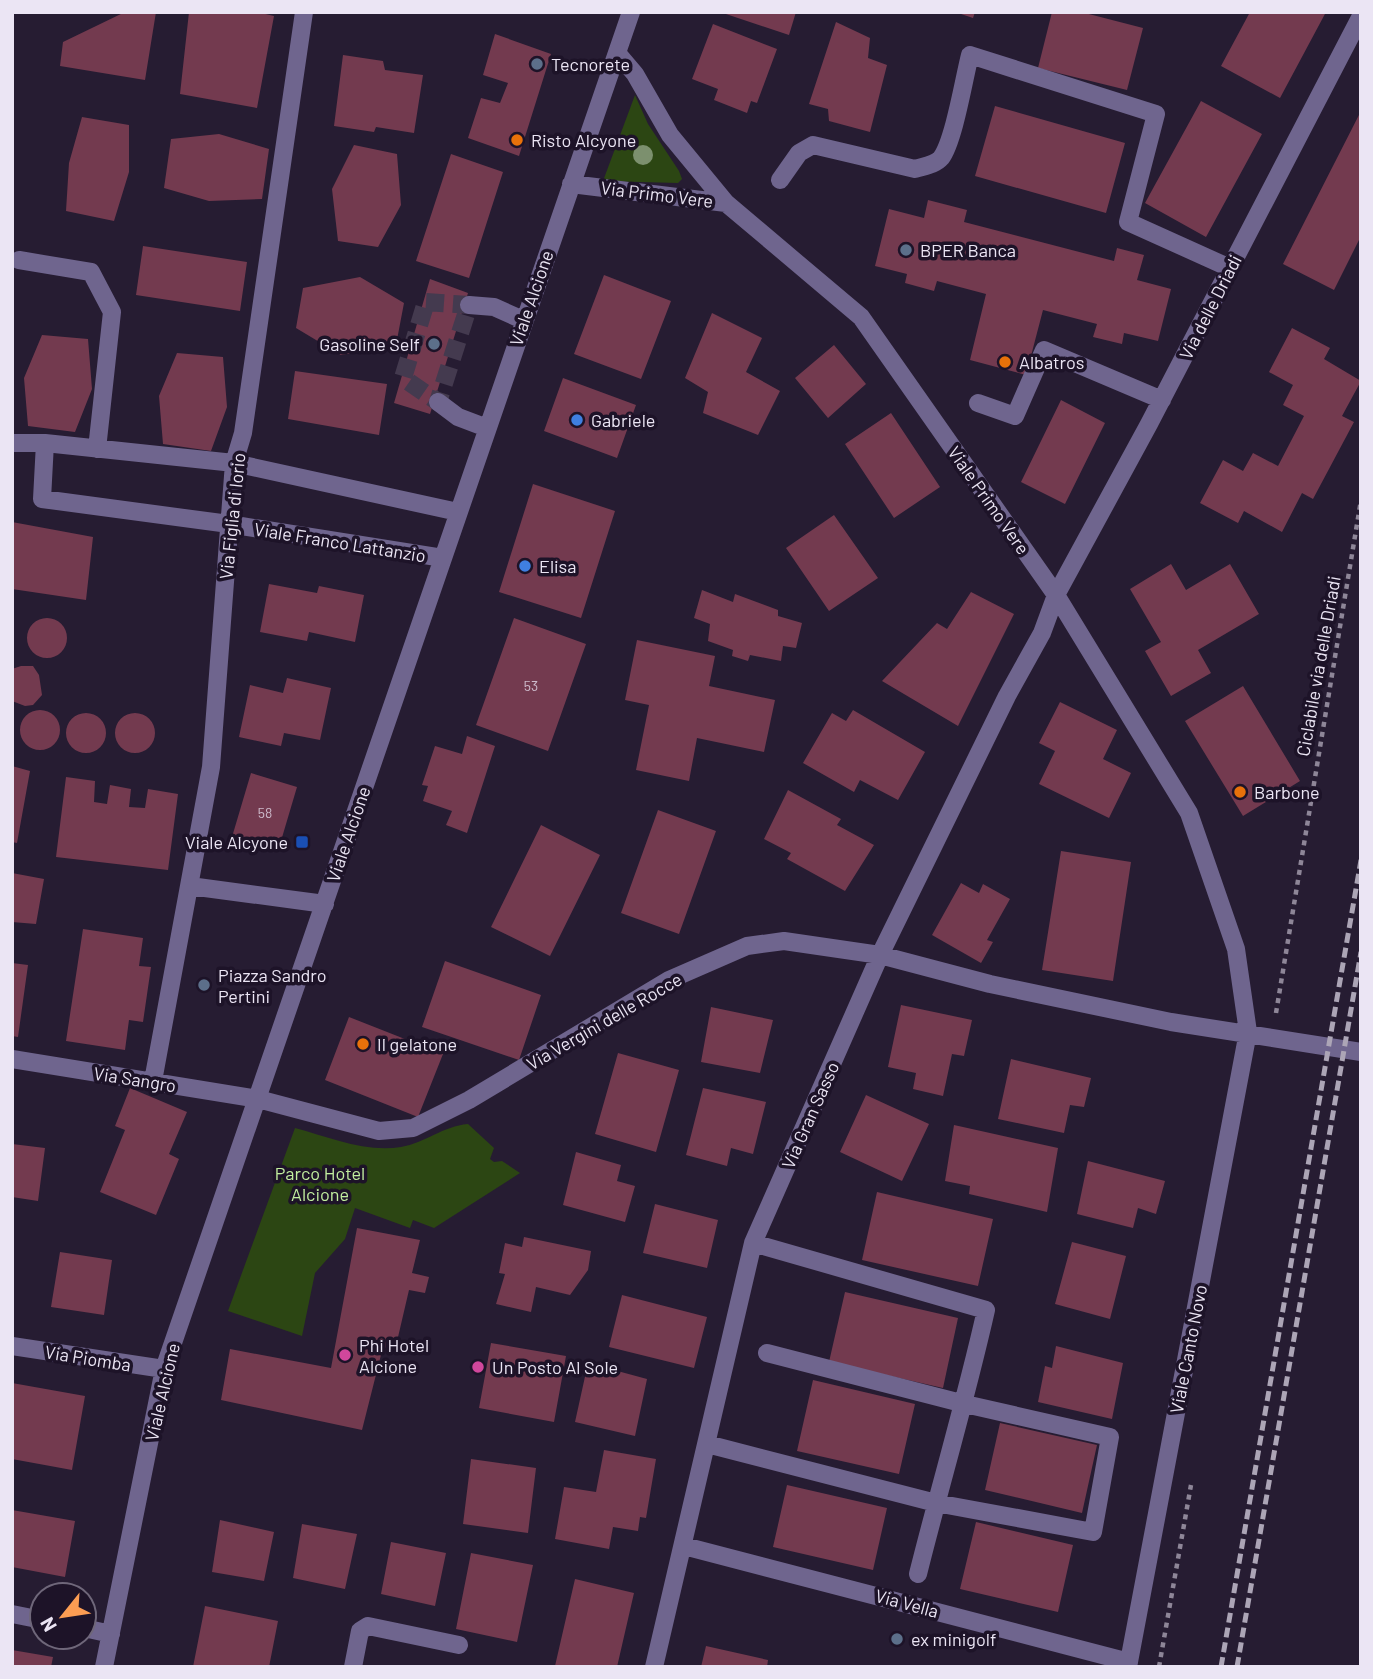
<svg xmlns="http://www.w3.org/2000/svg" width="1373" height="1679" font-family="Barlow,sans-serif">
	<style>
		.green { fill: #2c4613 }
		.building { fill: #733a4f }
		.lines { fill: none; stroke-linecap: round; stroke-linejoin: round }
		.minor-tunnel { stroke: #443a4f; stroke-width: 18; stroke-dasharray: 18 9; stroke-linecap: butt }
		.path { stroke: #8e8698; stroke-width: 4.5; stroke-dasharray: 5 5; stroke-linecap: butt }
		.minor { stroke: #6f658e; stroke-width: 18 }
		.rail { stroke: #aca5b6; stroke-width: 5; stroke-dasharray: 10 5; stroke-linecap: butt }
		.tree { fill: #7c906e }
		.service-dot { fill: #5c6f8a; stroke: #1d1328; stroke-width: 2.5 }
		.food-dot { fill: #e8710a; stroke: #1d1328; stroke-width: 2.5 }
		.shop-dot { fill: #3f7fe0; stroke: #1d1328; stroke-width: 2.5 }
		.transit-dot { fill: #1a4fb4; stroke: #1d1328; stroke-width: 2.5 }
		.hotel-dot { fill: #d1479c; stroke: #1d1328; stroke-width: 2.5 }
		.labels { text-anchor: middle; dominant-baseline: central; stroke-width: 7; stroke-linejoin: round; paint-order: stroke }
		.number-label { font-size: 14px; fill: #cdbacb }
		.poi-label { font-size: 18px; fill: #ebe5f4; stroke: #1d1328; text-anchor: start }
		.street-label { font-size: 18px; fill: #ebe5f4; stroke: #1d1328 }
		.park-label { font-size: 18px; fill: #c2ef9f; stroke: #1d1328 }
	</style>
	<rect width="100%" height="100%" fill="#261c32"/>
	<path class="green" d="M635 95 648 124 679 171 682 179 678 183 603 181Z
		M468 1124 494 1148 490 1159 494 1162 502 1161 520 1173 434 1228 413 1220 410 1228 355 1208 345 1239 315 1273 302 1336 228 1311 295 1128C329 1137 366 1153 401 1147 425 1143 443 1126 468 1124Z"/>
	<path class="building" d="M125 12H156L145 80 60 66 63 42Z
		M189 12H257L274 16 257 108 180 94Z
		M720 12H796L789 35Z
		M955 12H975L973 18Z
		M1052 12H1081L1143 28 1127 90 1038 68Z
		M1250 12H1326L1280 98 1221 66Z
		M836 22 870 38 868 58 887 65 870 132 829 121 828 109 809 104Z
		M713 24 777 49 757 103 751 101 747 113 714 100 718 89 692 79Z
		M495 34 551 54 519 156 468 138 481 98 500 103 508 83 483 75Z
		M343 55 383 61 385 70 423 75 414 133 376 127 374 132 334 126Z
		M1201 101 1262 134 1206 237 1145 203Z
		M995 106 1125 143 1106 213 975 176Z
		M1361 111V236L1334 290 1283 264Z
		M82 117 129 125V172L114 221 66 211 69 163Z
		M219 134 269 149 262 199 209 201 164 188 171 139Z
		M354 145 397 154 401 205 378 247 338 241 332 189Z
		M451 154 503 172 469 278 416 261Z
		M928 200 967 210 964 222 1114 261 1117 248 1144 255 1137 280 1171 289 1158 341 1124 333 1122 344 1093 337 1097 324 1043 310 1026 375 970 360 986 294 937 281 934 291 905 283 907 274 875 266 889 209 924 218Z
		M143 246 247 262 240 311 136 295Z
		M604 275 671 301 641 379 574 354Z
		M360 277 404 303 396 345 341 355 296 328 303 288Z
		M430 279 468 293 430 414 394 403Z
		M712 313 762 338 746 372 780 391 758 435 703 413 708 392 685 378Z
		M1292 328 1330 348 1324 359 1361 381 1342 416 1354 422 1313 499 1302 493 1282 532 1244 511 1238 523 1200 503 1223 460 1243 471 1253 453 1278 466 1304 416 1283 405 1293 385 1269 372Z
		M42 335 88 339 92 389 75 432 28 426 24 378Z
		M834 345 866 384 828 418 795 378Z
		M177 353 223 357 227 407 211 451 163 444 159 396Z
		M295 371 387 384 379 435 288 419Z
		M563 378 636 405 617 458 544 431Z
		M1061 400 1105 423 1065 504 1021 482Z
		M891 413 940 487 894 518 845 444Z
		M533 484 615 511 581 618 499 592Z
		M834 515 878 578 829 611 786 548Z
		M12 522 93 537 86 600 12 589Z
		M1171 564 1186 590 1230 564 1259 614 1198 650 1211 673 1171 696 1145 651 1161 642 1130 589Z
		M269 584 317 593 319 586 364 595 355 642 309 632 307 641 260 632Z
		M702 590 733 602 735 594 778 610V616L802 623 796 648 783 646 781 661 750 655 748 661 732 656 733 650 708 641 710 624 694 618Z
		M971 592 1014 614 958 726 882 681 937 623 947 629Z
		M27 638a20 20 0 1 1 40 0a20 20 0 1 1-40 0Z
		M514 618 586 644 548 751 476 725Z
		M637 640 715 656 709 686 775 700 764 752 697 738 689 781 636 770 649 705 625 700Z
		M21 666H33L39 675 42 695 33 705 25 706 12 701V669Z
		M287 678 331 688 320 740 284 733 281 746 239 737 250 685 283 693Z
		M1243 686 1300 781 1243 816 1185 721Z
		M1060 702 1117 730 1103 759 1131 773 1109 818 1039 784 1055 751 1039 743Z
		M20 730a20 20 0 1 1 40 0a20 20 0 1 1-40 0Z
		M853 710 925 752 898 800 860 780 854 792 803 763 832 713 846 721Z
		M115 733a20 20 0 1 1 40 0a20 20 0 1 1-40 0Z
		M66 733a20 20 0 1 1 40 0a20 20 0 1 1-40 0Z
		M467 736 495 746 467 833 446 825 452 811 423 801 428 786 422 785 435 746 462 754Z
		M12 766 30 771 17 843 12 842Z
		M251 773 297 787 278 851 232 837Z
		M66 777 95 781 94 802 107 804 110 785 131 789 129 807 145 808 148 789 178 794 168 870 56 857Z
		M788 790 841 819 837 825 874 845 845 891 787 859 791 853 764 839Z
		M658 810 716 831 679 934 621 913Z
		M541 825 600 855 550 956 491 927Z
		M1061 851 1131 862 1113 981 1042 970Z
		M12 873 44 879 36 924 12 922Z
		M961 883 979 893 983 884 1010 899 987 940 993 942 981 963 932 935Z
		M83 929 143 938 139 966 151 967 143 1022 129 1020 125 1050 66 1041Z
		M445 961 541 995 519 1060 422 1027Z
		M12 963 28 965 18 1037 12 1036Z
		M901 1005 972 1020 964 1056 952 1054 943 1096 913 1089 916 1073 888 1067Z
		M711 1007 773 1020 760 1073 701 1062Z
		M349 1017 443 1054 418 1117 325 1080Z
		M618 1053 679 1070 656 1152 595 1134Z
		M1011 1059 1091 1078 1084 1107 1070 1105 1064 1133 998 1119Z
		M130 1088 187 1112 169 1154 179 1159 156 1215 100 1192 125 1130 115 1126Z
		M703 1088 766 1102 753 1154 731 1148 727 1166 686 1155Z
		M866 1095 929 1124 902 1181 840 1152Z
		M954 1125 1058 1148 1047 1212 969 1194 970 1186 945 1181Z
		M12 1144 45 1148 38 1201 12 1197Z
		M576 1152 621 1165 617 1181 635 1186 625 1222 563 1205Z
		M1088 1161 1165 1181 1156 1214 1138 1208 1133 1228 1077 1214Z
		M877 1192 993 1219 978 1286 862 1260Z
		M655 1204 718 1220 707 1268 643 1253Z
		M357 1228 420 1240 412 1273 429 1277 425 1293 409 1290 395 1350 383 1347 362 1430 221 1400 230 1349 331 1368Z
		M524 1237 591 1251 588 1270 570 1295 536 1287 531 1312 496 1304 505 1274 499 1273 505 1243 522 1247Z
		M1072 1242 1126 1256 1110 1319 1055 1304Z
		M60 1252 112 1260 104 1315 51 1307Z
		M845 1292 958 1318 943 1388 829 1362Z
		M622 1295 707 1317 694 1368 609 1347Z
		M491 1343 566 1356 554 1422 479 1408Z
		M1056 1346 1123 1363 1112 1419 1038 1402 1045 1366 1052 1368Z
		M588 1363 647 1379 635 1436 575 1422Z
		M813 1380 915 1404 899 1474 797 1451Z
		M12 1383 85 1396 72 1470 12 1459Z
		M1000 1423 1097 1445 1082 1513 985 1490Z
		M604 1450 656 1459 646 1518 640 1517 638 1531 613 1527 609 1549 555 1539 564 1487 596 1492Z
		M471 1459 536 1468 528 1533 463 1524Z
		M787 1485 887 1508 873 1570 773 1547Z
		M12 1510 75 1521 65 1577 12 1567Z
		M220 1520 274 1532 264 1581 212 1572Z
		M976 1522 1073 1545 1058 1612 960 1589Z
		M302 1524 357 1534 345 1589 293 1578Z
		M391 1542 446 1553 435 1606 381 1594Z
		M471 1553 533 1565 517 1642 456 1629Z
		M575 1579 634 1593 617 1667 555 1666Z
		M205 1606 278 1621 269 1667H193Z
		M706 1646 768 1660 767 1667H701Z
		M12 1650 53 1657 51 1667H12Z"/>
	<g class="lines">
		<path class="minor-tunnel" d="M426 302 469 305 438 402 403 378Z"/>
		<path class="path" d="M1276 1013 1361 500
			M1159 1667 1191 1485"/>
		<path class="minor" d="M618 54 635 74 670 135 726 203 861 317 1056 595 1189 813 1236 949 1248 1032 1128 1667
			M780 180 799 153 813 145 915 169C924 166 935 165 941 158 954 141 964 78 970 55L1156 114 1128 222 1230 268
			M571 184 726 203
			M19 260 91 272 112 312 97 449
			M469 305 494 307 523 320
			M438 402 458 417 487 428
			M978 403 1015 416 1044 350 1162 400
			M12 443H45
			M443 558 229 524 42 499 45 443 234 463 458 512
			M190 886 325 904
			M12 1059 258 1099 379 1131 413 1128 469 1100 669 980 747 946 784 941 880 955 990 984 1171 1022 1361 1052
			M153 1081 211 767 234 463 243 433 304 12
			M753 1243 986 1310C966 1399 940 1486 918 1574
			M12 1346 164 1369
			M707 1444 936 1503 1093 1532 1110 1437 965 1404 767 1353
			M684 1546 1129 1662
			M12 1614 42 1620
			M84 1628 111 1634
			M104 1667 164 1369 631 12
			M353 1667 360 1631 368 1626 459 1645
			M654 1667 753 1243 880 955 1007 696 1042 633 1056 595 1149 424 1361 16"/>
		<path class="rail" d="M1221 1667 1361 860
			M1237 1667 1361 952"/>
	</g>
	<circle class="tree" cx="643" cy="155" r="10"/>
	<g class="service-dot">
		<circle cx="537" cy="64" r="7"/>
		<circle cx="906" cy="250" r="7"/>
		<circle cx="434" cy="344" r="7"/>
		<circle cx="204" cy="985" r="7"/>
		<circle cx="897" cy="1639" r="7"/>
	</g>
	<g class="food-dot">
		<circle cx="517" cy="140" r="7"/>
		<circle cx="1005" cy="362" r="7"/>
		<circle cx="1240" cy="792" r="7"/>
		<circle cx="363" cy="1044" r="7"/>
	</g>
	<g class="shop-dot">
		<circle cx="577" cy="420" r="7"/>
		<circle cx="525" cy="566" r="7"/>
	</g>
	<rect class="transit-dot" x="295" y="835" width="14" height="14" rx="3.5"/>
	<g class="hotel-dot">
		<circle cx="345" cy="1355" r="7"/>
		<circle cx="478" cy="1367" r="7"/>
	</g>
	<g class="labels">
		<g class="number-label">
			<text x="531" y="685">53</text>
			<text x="265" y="812">58</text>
		</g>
		<g class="poi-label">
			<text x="551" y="64">Tecnorete</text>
			<text x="531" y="140">Risto Alcyone</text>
			<text x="920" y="250">BPER Banca</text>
			<text x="420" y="344" text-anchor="end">Gasoline Self</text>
			<text x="1019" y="362">Albatros</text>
			<text x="591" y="420">Gabriele</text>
			<text x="539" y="566">Elisa</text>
			<text x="1254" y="792">Barbone</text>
			<text x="288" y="842" text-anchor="end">Viale Alcyone</text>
			<text x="218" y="975">Piazza Sandro<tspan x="218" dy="21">Pertini</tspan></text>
			<text x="377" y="1044">Il gelatone</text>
			<text x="359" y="1345">Phi Hotel<tspan x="359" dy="21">Alcione</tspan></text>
			<text x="492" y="1367">Un Posto Al Sole</text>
			<text x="911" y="1639">ex minigolf</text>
		</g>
		<g class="street-label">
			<text transform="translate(657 194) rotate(7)">Via Primo Vere</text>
			<text transform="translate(531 298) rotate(-71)">Viale Alcione</text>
			<text transform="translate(1210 307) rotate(-63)">Via delle Driadi</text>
			<text transform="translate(989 500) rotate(55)">Viale Primo Vere</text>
			<text transform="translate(232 516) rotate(-84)">Via Figlia di Iorio</text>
			<text transform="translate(340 542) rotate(9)">Viale Franco Lattanzio</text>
			<text transform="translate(1318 666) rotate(-80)">Ciclabile via delle Driadi</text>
			<text transform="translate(348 834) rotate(-71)">Viale Alcione</text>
			<text transform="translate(604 1021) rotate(-30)">Via Vergini delle Rocce</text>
			<text transform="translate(135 1079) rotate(9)">Via Sangro</text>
			<text transform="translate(810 1115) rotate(-66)">Via Gran Sasso</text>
			<text transform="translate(1188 1349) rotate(-79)">Viale Canto Novo</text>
			<text transform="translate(88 1358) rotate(9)">Via Piomba</text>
			<text transform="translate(162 1392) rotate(-77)">Viale Alcione</text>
			<text transform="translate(907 1603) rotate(15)">Via Vella</text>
		</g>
		<g class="park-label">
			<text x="320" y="1173">Parco Hotel<tspan x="320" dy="21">Alcione</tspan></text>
		</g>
	</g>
	<rect width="1373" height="1679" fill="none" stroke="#ebe5f4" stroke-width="28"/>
	<g transform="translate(63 1616) rotate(240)"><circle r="33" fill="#1d1328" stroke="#6f677a" stroke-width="2"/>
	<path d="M0-5L12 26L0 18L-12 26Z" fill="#fc9d53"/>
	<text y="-10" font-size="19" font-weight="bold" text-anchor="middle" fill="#ebe5f4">N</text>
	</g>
</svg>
